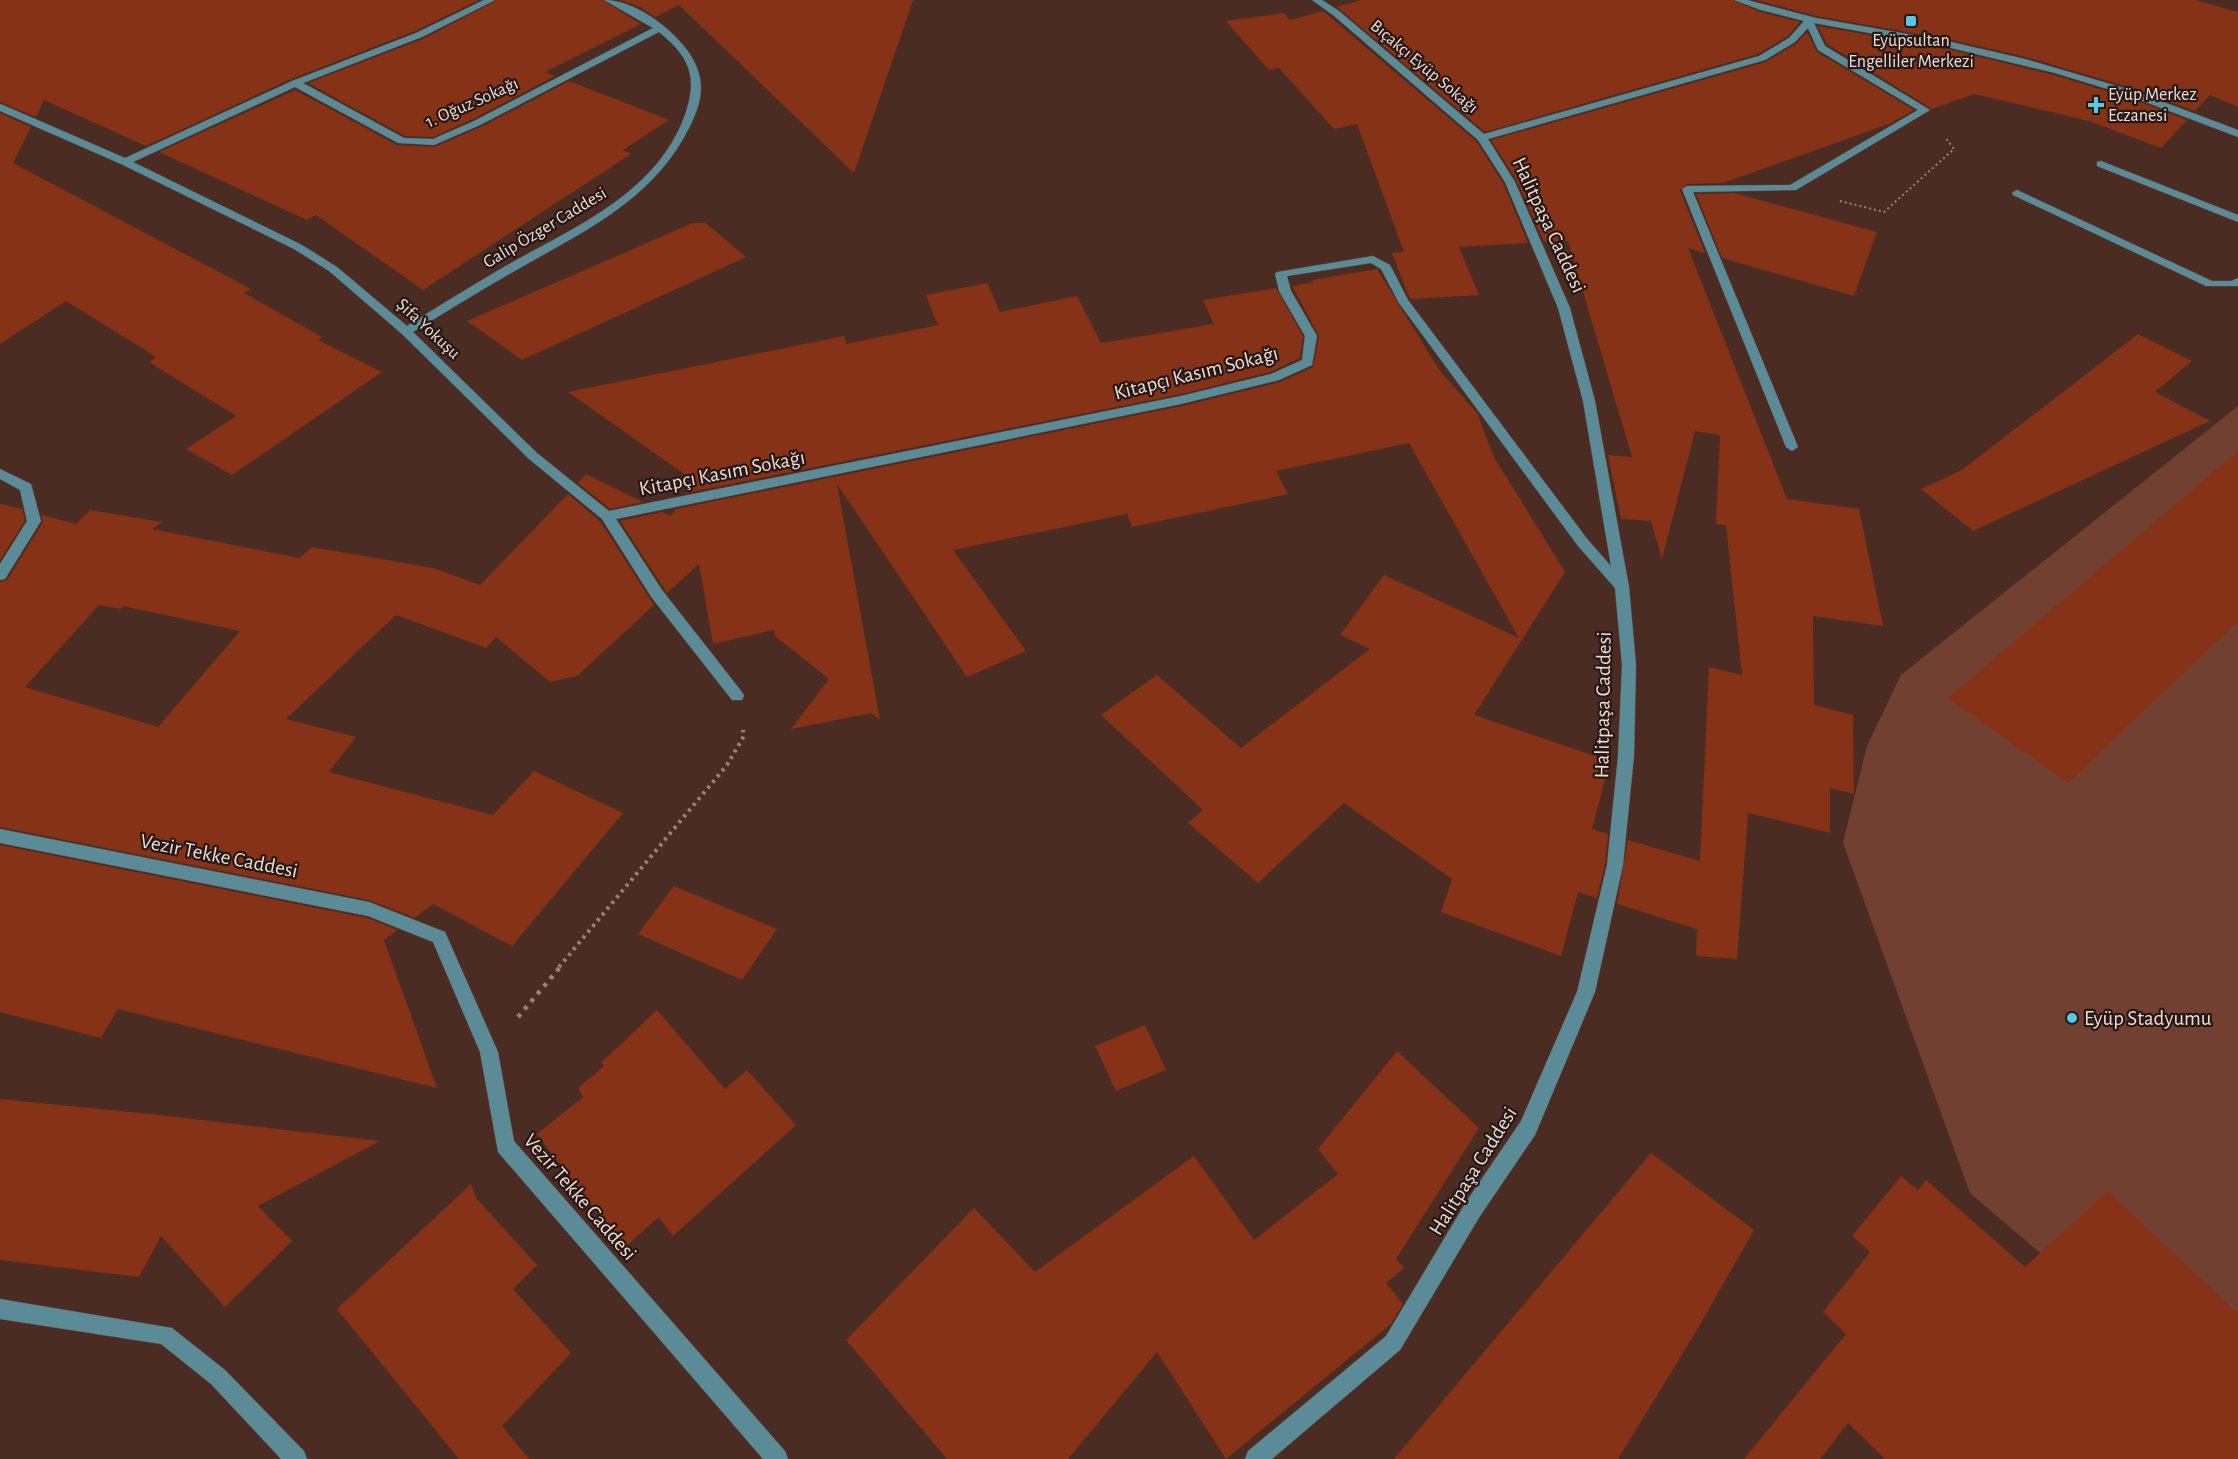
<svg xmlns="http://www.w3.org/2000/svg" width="2238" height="1459" font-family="'Alegreya Sans',sans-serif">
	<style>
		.green { fill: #724031 }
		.building { fill: #863217; fill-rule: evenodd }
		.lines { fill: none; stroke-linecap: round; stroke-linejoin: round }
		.minor-casing { stroke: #64483f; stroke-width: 1 }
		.path-far2 { stroke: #9a8179; stroke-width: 2; stroke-dasharray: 2 3; stroke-linecap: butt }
		.path-far1 { stroke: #9a8179; stroke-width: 4; stroke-dasharray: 3 4.5; stroke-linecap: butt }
		.path { stroke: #9a8179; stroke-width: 4.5; stroke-dasharray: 4 6; stroke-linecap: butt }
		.minor { fill: #5c8b98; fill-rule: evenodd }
		.poi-dot { fill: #58c8e4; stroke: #261814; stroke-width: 2 }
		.labels { text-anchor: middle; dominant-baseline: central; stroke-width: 4.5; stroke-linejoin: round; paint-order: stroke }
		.far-poi-label { font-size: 18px; fill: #efdbd5; stroke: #261814 }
		.far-street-label { font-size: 18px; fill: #efdbd5; stroke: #261814 }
		.street-label { font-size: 21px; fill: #efdbd5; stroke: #261814 }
		.poi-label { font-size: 21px; fill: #efdbd5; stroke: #261814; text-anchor: start }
	</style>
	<rect width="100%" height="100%" fill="#4a2c22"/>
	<path class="green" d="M2238 406V1422L1970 1193 1843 843 1867 746 1901 675Z"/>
	<path class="building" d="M0 0H479L415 31 291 79 146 146 44 100 36 117 0 102Z
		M497 0H602L641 24 545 72 555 76 473 119 433 137 405 136 308 83 423 39Z
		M620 0H913L854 173 679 5 655 17 640 7Z
		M1361 0H1732L1760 12 1800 22 1788 36 1758 54 1485 132 1337 7Z
		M1756 0H2195L2238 12V107L2210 95 2195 111 2135 89 2026 57 1948 39 1816 16Z
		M1323 11 1476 141 1503 183 1528 243 1459 247 1479 295 1410 299 1392 253 1404 252 1357 124 1334 129 1279 68 1269 70 1226 21 1284 13 1290 20Z
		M1818 26 1947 49 2054 75 2126 97 2187 120 2161 148 2089 121 1974 94 1932 109 1827 44Z
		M1807 32 1817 52 1914 110 1889 124 1723 183 1687 184 1680 190 1705 253 1688 248 1787 499 1859 509 1883 626 1813 616 1814 705 1853 715 1854 794 1830 788V833L1748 813 1737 959 1696 956 1697 929 1617 904 1628 840 1700 861 1709 667 1742 675 1726 525 1716 524 1720 435 1695 431 1662 559 1651 521 1621 519 1608 455 1632 457 1568 241 1544 242 1517 181 1491 140 1766 62 1796 44Z
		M569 81 669 120 623 150 631 154 423 290 316 215 307 220 159 152 295 90 397 145 434 147 481 127Z
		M0 113 31 127 13 163 251 289 244 293 322 337 318 340 382 372 232 475 186 449 236 416 149 362 156 357 66 301 0 344Z
		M1734 193 1877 232 1854 296 1722 258 1696 194Z
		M693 223H706L746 257 522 360 467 321Z
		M1377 269 1440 371 1477 413 1494 457 1565 572 1474 715 1610 761 1592 829 1608 834 1605 865 1597 898 1578 892 1561 956 1441 912 1452 879 1344 803 1258 883 1188 823 1203 810 1101 715 1157 675 1241 748 1370 649 1340 635 1384 575 1519 638 1409 443 1276 471 1288 494 1132 527 1127 514 953 550 1026 651 967 677 837 484 880 720 871 713 791 729 829 679 775 636 774 630 713 644 699 564 667 593 620 521 662 512 671 516 676 509 1182 406 1280 382 1313 367 1319 336 1292 286 1314 282 1312 280Z
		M987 283 1000 312 1077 296 1101 343 1214 324 1203 300 1276 288 1303 336 1300 358 1270 372 1181 394 685 493 693 480 568 392 844 336 846 344 938 325 926 295Z
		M2138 334 2192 361 2155 392 2210 421 1973 531 1921 489 1962 470Z
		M2238 451V621L2068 783 1948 698Z
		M586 474 643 502 610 509 578 483Z
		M568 494 600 521 654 605 577 676 550 682 496 637 486 648 396 615 286 719 356 737 329 772 493 815 534 771 623 813 512 946 433 904 415 918 369 900 0 827V582L7 580 43 522 42 515 76 524 90 510 162 522 152 529 300 558 312 547 433 568 480 585ZM99 605 120 609 123 606 240 631 158 727 25 687Z
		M0 504 22 509 25 521 0 560Z
		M0 845 367 918 398 930 384 940 437 1088 118 1009 101 1038 0 1012Z
		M674 886 777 929 742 980 638 934Z
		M657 1010 725 1089 747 1070 796 1125 673 1236 659 1217 624 1248 537 1134 583 1097 578 1088 604 1066 601 1063Z
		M1145 1025 1166 1070 1116 1091 1095 1046Z
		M1397 1051 1479 1128 1396 1259 1404 1268 1386 1283 1403 1304 1391 1324 1226 1459 1157 1352 1068 1459H947L846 1340 974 1208 1035 1272 1194 1156 1254 1240 1338 1174 1318 1149Z
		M0 1099 151 1114 380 1141 258 1206 292 1241 225 1307 161 1236 139 1277 0 1260Z
		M1651 1153 1754 1230 1694 1335 1618 1459H1394Z
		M1901 1176 1918 1190 1926 1180 2025 1267 2108 1191 2238 1314V1459H1885L1848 1423 1820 1459H1744L1846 1334 1823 1312 1870 1252 1852 1236Z
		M471 1184 476 1198 537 1265 513 1289 571 1353 502 1426 529 1459H459L337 1309Z"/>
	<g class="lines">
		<g class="minor-casing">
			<path id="minor" d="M484 0H495L422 37 303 83 404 138 433 139 474 121 653 28 604 0C634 0 669 26 687 50 706 76 704 98 690 126 653 202 580 233 511 273 478 292 446 312 413 332L537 453 609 511 1181 396 1271 374 1302 360 1305 336 1279 291 1275 274 1277 272 1373 256 1390 265 1408 300 1588 540 1611 566 1583 401 1558 308 1505 182 1478 140 1333 15 1312 0H1322L1339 11 1484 134 1759 56 1789 38 1804 21 1761 10 1734 0H1747L1816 18 1947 41 2025 59 2134 91 2238 130V137L2127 95 2055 73 1947 47 1814 23 1825 46 1930 110 1796 190 1693 192 1798 447 1792 451 1786 447 1682 189 1687 186 1790 185 1918 110 1818 50 1808 28 1795 42 1765 60 1488 139 1515 182 1570 308 1595 401 1629 587 1636 665 1634 756 1623 865 1595 992 1535 1135 1480 1216 1400 1350 1272 1459H1245L1248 1451 1386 1336 1466 1202 1521 1121 1577 992 1607 865 1618 756 1622 665 1615 588 1578 546 1399 303 1381 269 1371 263 1287 276 1291 291 1317 336 1312 365 1279 380 1181 404 616 519 662 590 742 692 744 696 742 700H732L652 598 602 519 529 459 402 334 329 271 294 249 121 164 0 111V104L3 105 125 158 292 81 416 33ZM659 32C690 57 698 77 685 115 656 195 572 228 504 267 471 286 439 306 407 326L337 267 302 245 133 162 295 87 398 143 434 145 480 125Z
				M2101 161 2238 215V222L2097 166V162Z
				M2017 190 2212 281H2231L2238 278V286H2206L2013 195 2012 193Z
				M0 469 31 484 41 521 5 579 0 580V564L27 521 20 490 0 479Z
				M0 829 369 902 445 932 498 1052 514 1141 785 1451 788 1459H763L498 1152 480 1052 433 942 368 916 0 843Z
				M0 1299 172 1328 225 1370 304 1451 307 1459H281L211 1384 161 1344 0 1319Z"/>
		</g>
		<path class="path-far2" d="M1840 201 1884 212 1954 149 1945 137"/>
		<path class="path-far1" d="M559 967 727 765 744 736 743 730"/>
		<path class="path" d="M518 1017 561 966"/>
		<use href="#minor" class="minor"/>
	</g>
	<g class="poi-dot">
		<rect x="1905" y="15" width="12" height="12" rx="3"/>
		<path d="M2093 96h6v6h6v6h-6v6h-6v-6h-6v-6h6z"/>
		<circle cx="2072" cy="1018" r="6"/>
	</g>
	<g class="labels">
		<g class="far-poi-label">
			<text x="1911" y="41">Eyüpsultan<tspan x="1911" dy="21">Engelliler Merkezi</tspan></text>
			<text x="2108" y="95" text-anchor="start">Eyüp Merkez<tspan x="2108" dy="21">Eczanesi</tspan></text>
		</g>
		<g class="far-street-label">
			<text transform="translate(1424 67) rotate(40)">Bıçakçı Eyüp Sokağı</text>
			<text transform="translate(472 103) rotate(-24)">1. Oğuz Sokağı</text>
			<text transform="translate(545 228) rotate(-31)">Galip Özger Caddesi</text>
			<text transform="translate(428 329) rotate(43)">Şifa Yokuşu</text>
		</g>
		<g class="street-label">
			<text transform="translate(1549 225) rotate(65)">Halitpaşa Caddesi</text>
			<text transform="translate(1196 373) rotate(-14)">Kitapçı Kasım Sokağı</text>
			<text transform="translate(722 473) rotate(-11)">Kitapçı Kasım Sokağı</text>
			<text transform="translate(1603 705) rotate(-89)">Halitpaşa Caddesi</text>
			<text transform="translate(219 856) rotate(11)">Vezir Tekke Caddesi</text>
			<text transform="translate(1473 1171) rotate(-58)">Halitpaşa Caddesi</text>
			<text transform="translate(580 1197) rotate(49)">Vezir Tekke Caddesi</text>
		</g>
		<g class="poi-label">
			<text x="2084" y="1018">Eyüp Stadyumu</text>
		</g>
	</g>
</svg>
